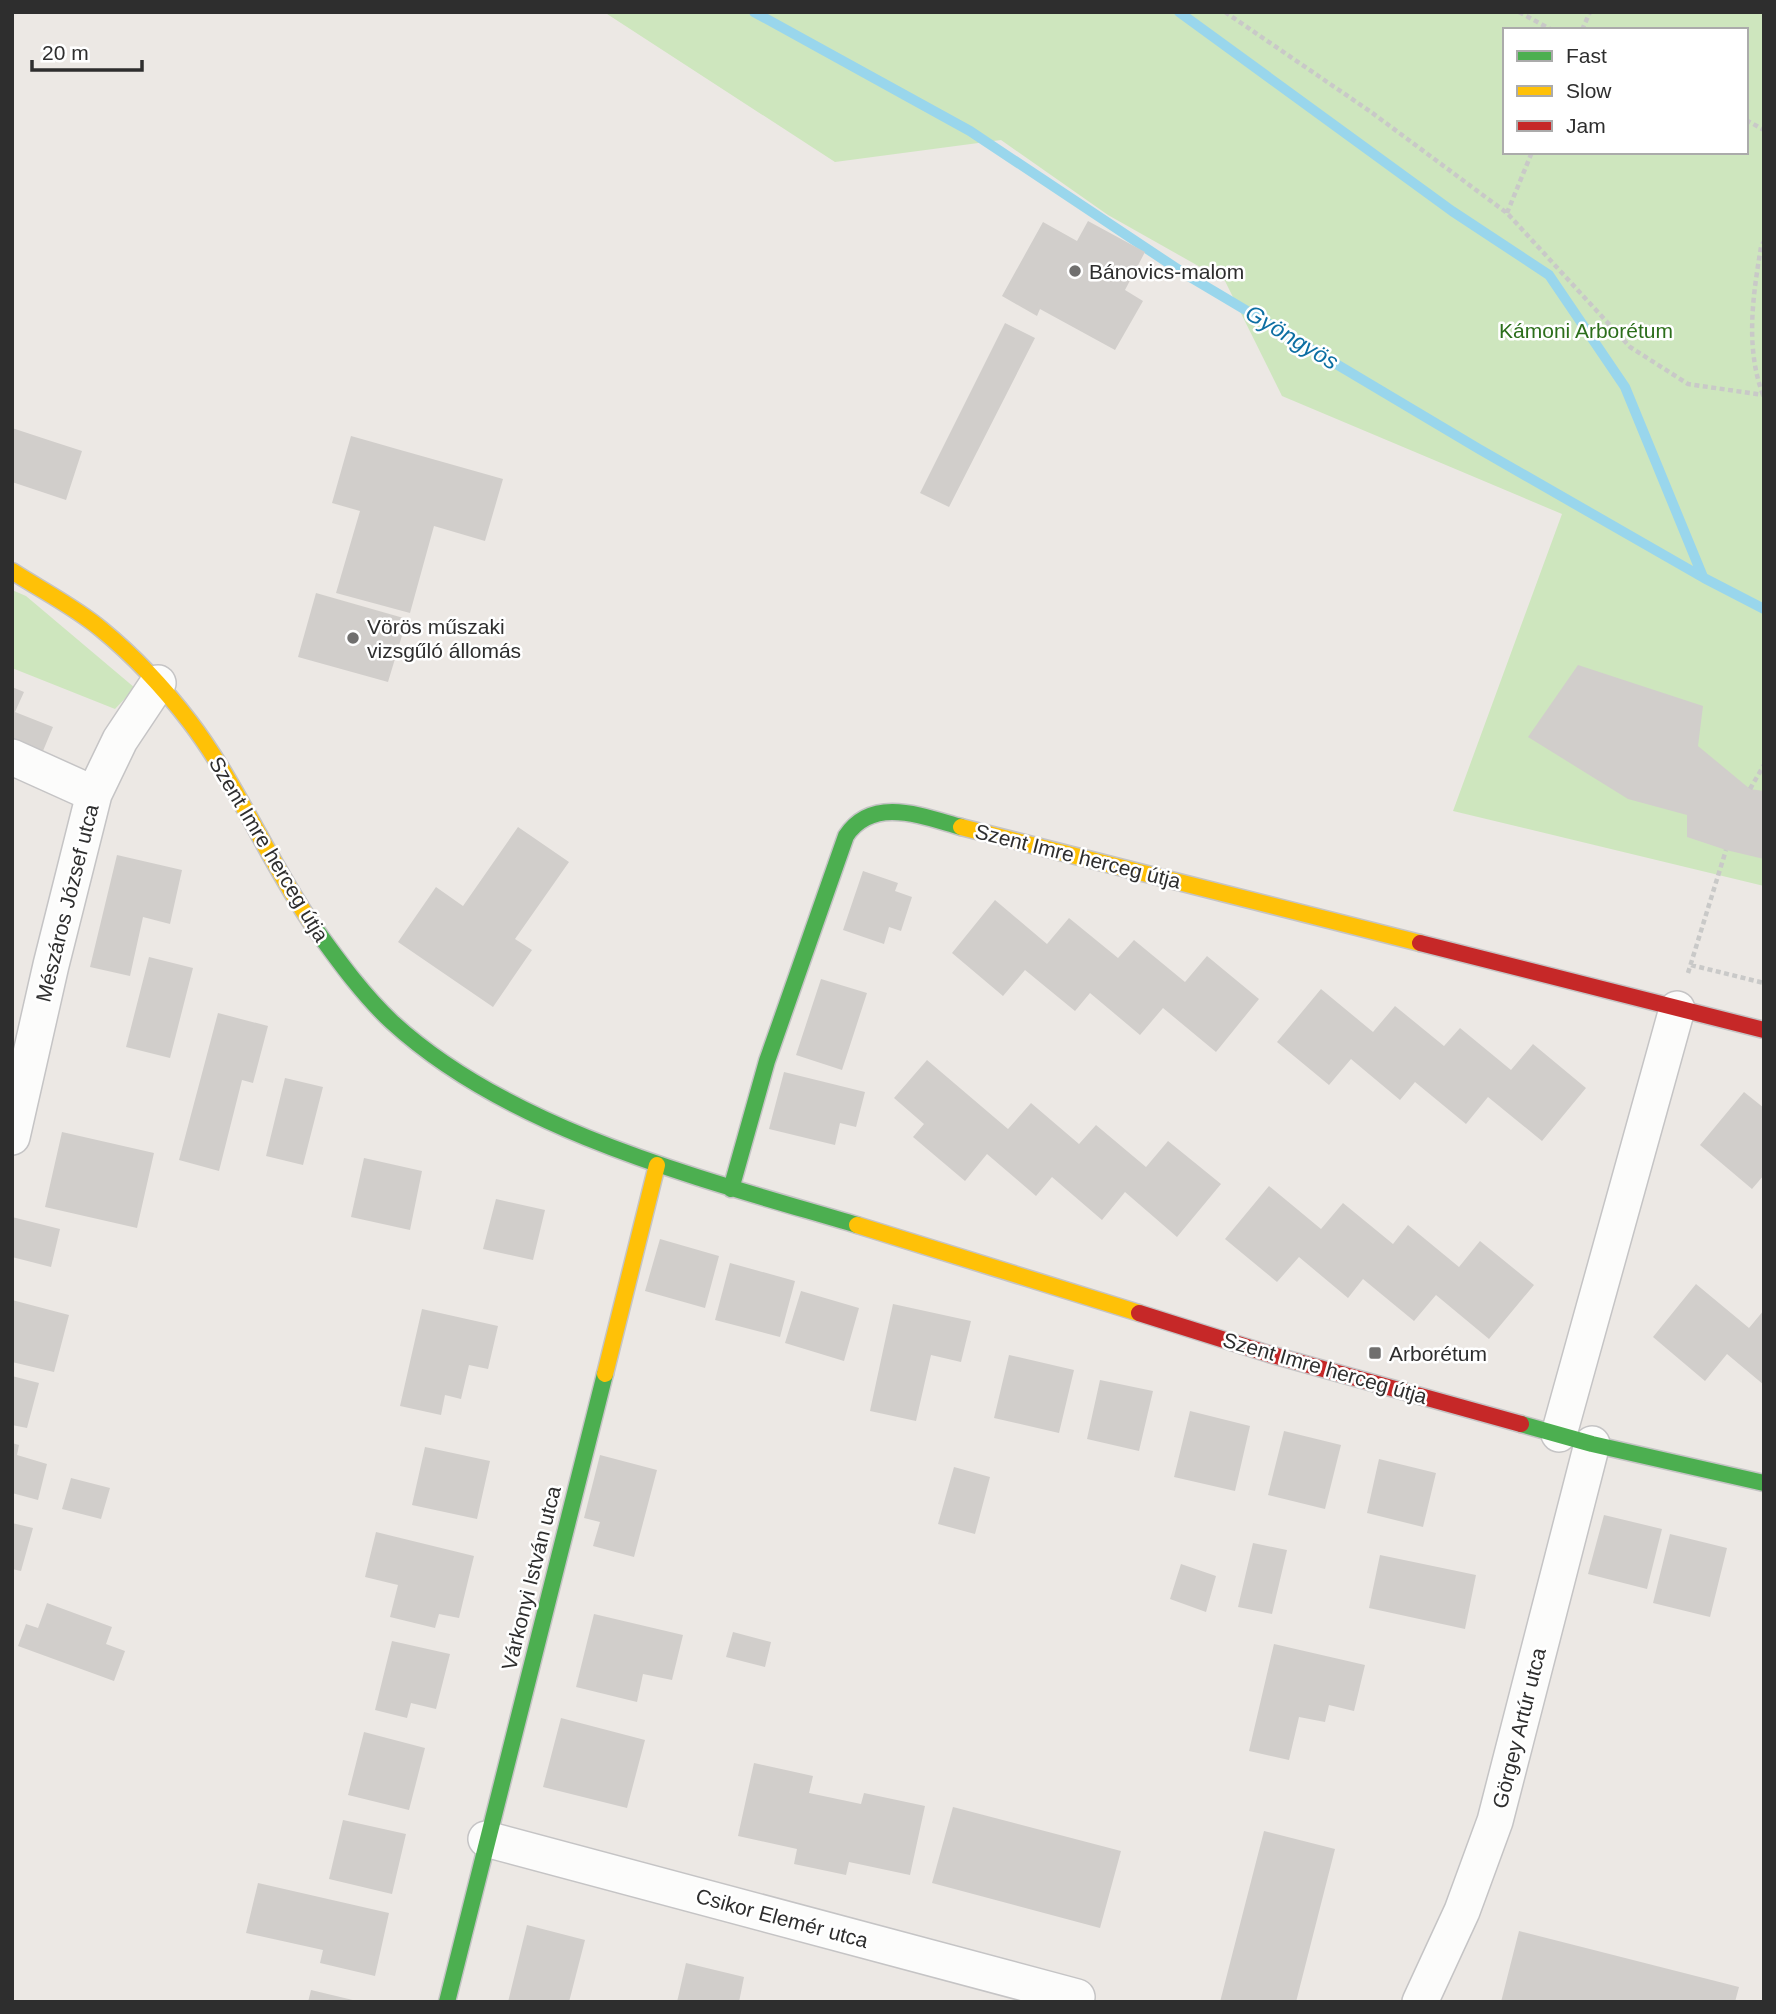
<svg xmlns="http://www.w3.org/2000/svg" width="1776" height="2014" font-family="Helvetica,sans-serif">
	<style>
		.green { fill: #cee6be; fill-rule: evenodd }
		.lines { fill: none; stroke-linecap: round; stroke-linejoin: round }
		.stream { stroke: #99d6ec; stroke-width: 10 }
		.building { fill: #d1cecb }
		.street-casing { stroke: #c5c4c5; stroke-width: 38 }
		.fast-casing { stroke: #c5c4c5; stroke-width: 19 }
		.slow-casing { stroke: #c5c4c5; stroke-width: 19 }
		.jam-casing { stroke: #c5c4c5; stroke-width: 19 }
		.path { stroke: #c9c9c8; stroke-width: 4.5; stroke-dasharray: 5 3.5; stroke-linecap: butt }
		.street { stroke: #fcfcfb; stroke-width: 35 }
		.fast { stroke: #4caf50; stroke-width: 16 }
		.slow { stroke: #ffc107; stroke-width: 16 }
		.jam { stroke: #c62828; stroke-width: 16 }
		.poi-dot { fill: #706f6e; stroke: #fff; stroke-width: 2.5 }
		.labels { text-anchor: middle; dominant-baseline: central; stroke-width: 5; stroke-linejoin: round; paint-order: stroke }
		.poi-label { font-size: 21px; fill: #2e2e2e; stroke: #fff; text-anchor: start }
		.park-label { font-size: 21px; fill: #2c6e1b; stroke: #fff }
		.street-label { font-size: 21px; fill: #2e2e2e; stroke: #fff }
		.water-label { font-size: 23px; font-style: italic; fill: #0d6fa3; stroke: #fff }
	</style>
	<rect width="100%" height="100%" fill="#ece8e4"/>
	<path class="green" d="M604 12H1764V886L1453 811 1562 514 1282 396 1225 281 1108 215 1001 140 835 162ZM1505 30H1746V152H1505Z
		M12 590 26 596 135 688 115 709 12 668Z"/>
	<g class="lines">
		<path class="stream" d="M754 12 970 131 1185 274 1479 449 1704 578 1764 609
			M1179 12 1452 211 1549 275 1625 387 1703 577"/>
	</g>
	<path class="building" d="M1088 221 1145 252 1125 290 1143 301 1115 350 1040 309 1037 316 1002 296 1043 222 1077 241Z
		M1005 323 1035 338 949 507 920 493Z
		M12 428 82 451 66 500 12 482Z
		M351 436 503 479 485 541 434 526 410 613 336 593 360 511 332 503Z
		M316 593 407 619 388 682 298 657Z
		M1578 665 1703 706 1698 746 1750 789 1764 791V859L1726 850 1687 837V815L1628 799 1528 737Z
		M12 687 24 692 15 712 53 727 40 758 12 747Z
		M518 827 569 862 515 939 532 950 493 1007 398 942 436 887 463 906Z
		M117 855 182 870 170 924 143 917 130 976 90 967Z
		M863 871 898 883 895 891 912 897 901 931 889 927 884 944 843 930Z
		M995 900 1047 944 1069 918 1118 958 1134 940 1185 982 1207 956 1259 999 1216 1052 1163 1008 1140 1035 1090 993 1075 1011 1025 970 1003 996 952 953Z
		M149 957 193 968 170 1058 126 1047Z
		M821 979 867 993 842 1070 796 1055Z
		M1321 989 1373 1032 1395 1006 1444 1046 1460 1028 1511 1070 1533 1044 1586 1088 1542 1141 1488 1097 1466 1124 1415 1082 1400 1100 1351 1059 1329 1085 1277 1042Z
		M218 1013 268 1026 253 1083 242 1080 219 1171 179 1160Z
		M927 1060 1008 1129 1031 1103 1079 1144 1096 1125 1146 1167 1168 1141 1221 1184 1177 1237 1125 1192 1102 1220 1052 1177 1036 1196 987 1154 965 1181 913 1137 924 1124 894 1098Z
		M784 1072 865 1092 856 1127 840 1123 835 1145 769 1129Z
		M285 1078 323 1087 303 1165 266 1156Z
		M1744 1092 1764 1108V1175L1752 1189 1700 1145Z
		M62 1132 154 1153 137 1228 45 1207Z
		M364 1158 422 1171 410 1230 351 1217Z
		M1269 1186 1321 1229 1343 1203 1393 1244 1408 1225 1459 1267 1480 1241 1534 1285 1489 1339 1436 1295 1414 1321 1363 1279 1348 1298 1299 1257 1277 1282 1225 1239Z
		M496 1199 545 1210 533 1260 483 1249Z
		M12 1217 60 1229 51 1267 12 1257Z
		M660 1239 719 1256 705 1308 645 1291Z
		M730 1263 795 1281 780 1337 715 1320Z
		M1696 1284 1749 1328 1764 1310V1385L1727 1354 1705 1381 1653 1337Z
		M801 1291 859 1308 844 1361 785 1343Z
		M12 1300 69 1315 54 1372 12 1362Z
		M893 1304 971 1321 961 1362 931 1355 916 1421 870 1411Z
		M422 1309 498 1326 488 1369 469 1365 461 1399 445 1395 441 1415 400 1406Z
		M1009 1355 1074 1370 1059 1433 994 1418Z
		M12 1376 39 1383 27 1428 12 1425Z
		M1100 1380 1153 1391 1139 1451 1087 1439Z
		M1190 1411 1250 1426 1235 1491 1174 1477Z
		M1284 1431 1341 1445 1325 1509 1268 1495Z
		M12 1443 19 1445 17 1455 47 1464 38 1500 12 1493Z
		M425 1447 490 1461 477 1519 412 1505Z
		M600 1455 657 1470 634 1557 593 1546 600 1522 584 1518Z
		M1379 1459 1436 1473 1423 1527 1367 1513Z
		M954 1467 990 1477 975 1534 938 1524Z
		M71 1478 110 1488 101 1519 62 1509Z
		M1604 1515 1662 1529 1647 1589 1588 1574Z
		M12 1523 33 1528 21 1571 12 1569Z
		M376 1532 474 1556 459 1618 439 1614 435 1628 390 1617 398 1585 365 1577Z
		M1670 1534 1727 1548 1710 1617 1653 1603Z
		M1253 1543 1287 1550 1272 1614 1238 1607Z
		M1380 1555 1476 1575 1465 1629 1369 1608Z
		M1181 1564 1216 1576 1206 1612 1170 1599Z
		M47 1603 112 1627 106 1644 125 1651 114 1681 18 1646 26 1624 38 1628Z
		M594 1614 683 1635 672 1680 643 1674 637 1702 576 1687Z
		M733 1632 771 1642 765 1667 726 1657Z
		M392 1641 450 1654 436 1709 411 1703 407 1718 375 1710Z
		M1274 1644 1365 1665 1354 1711 1329 1705 1325 1722 1299 1717 1289 1760 1249 1751Z
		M561 1718 645 1740 627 1808 543 1787Z
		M364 1732 425 1748 409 1810 348 1795Z
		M754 1763 813 1776 809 1793 861 1804 864 1793 925 1806 910 1875 849 1862 846 1875 794 1864 797 1849 738 1836Z
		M953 1807 1121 1851 1100 1928 932 1883Z
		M343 1820 406 1834 392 1894 329 1879Z
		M1264 1831 1335 1849 1296 2002H1220Z
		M258 1883 389 1913 375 1976 320 1963 323 1950 246 1933Z
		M527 1925 585 1940 569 2002H508Z
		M1519 1931 1739 1987 1735 2002H1501Z
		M686 1963 744 1977 739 2002H677Z
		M311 1990 357 2001V2002H308Z"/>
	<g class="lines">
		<g class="street-casing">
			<path id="street" d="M12 757 94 794
				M12 1137 51 965 94 794 120 740 158 683
				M1559 1434 1677 1009
				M486 1839 1077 1997
				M1420 2002 1462 1911 1495 1821 1592 1444"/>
		</g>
		<g class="fast-casing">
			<path id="fast" d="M314 927C338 960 362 994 392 1022 512 1132 703 1179 857 1225
				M731 1189 767 1061 846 836C873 795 924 817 961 827
				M1521 1424 1592 1444 1764 1483
				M447 2002 605 1374"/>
		</g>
		<g class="slow-casing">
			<path id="slow" d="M12 571C41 590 75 607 101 629 134 656 164 688 190 722 238 785 268 861 314 927
				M961 827 1420 943
				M857 1225 1139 1313
				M605 1374 657 1165"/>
		</g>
		<g class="jam-casing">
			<path id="jam" d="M1420 943 1764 1030
				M1139 1313 1269 1354 1521 1424"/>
		</g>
		<path class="path" d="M1225 12 1371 112 1507 213 1630 347 1688 384 1763 395
			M1519 12 1552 30
			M1582 30 1590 12
			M1746 120 1764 130
			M1507 213 1532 152
			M1763 395C1745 347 1753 295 1761 247L1764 241
			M1750 789 1764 765
			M1691 965 1764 983
			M1688 973 1726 850"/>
		<use href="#street" class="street"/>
		<use href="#fast" class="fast"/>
		<use href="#slow" class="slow"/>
		<use href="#jam" class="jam"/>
	</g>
	<g class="poi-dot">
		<circle cx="1075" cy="271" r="7"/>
		<circle cx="353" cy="638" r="7"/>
		<rect x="1368" y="1346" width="14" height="14" rx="3.5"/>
	</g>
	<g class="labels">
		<g class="poi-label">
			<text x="1089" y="271">Bánovics-malom</text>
			<text x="367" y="626">Vörös műszaki<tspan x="367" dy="24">vizsgűló állomás</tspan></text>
			<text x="1389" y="1353">Arborétum</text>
		</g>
		<g class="park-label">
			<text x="1586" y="330">Kámoni Arborétum</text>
		</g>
		<g class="street-label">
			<text transform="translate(269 849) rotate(59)">Szent Imre herceg útja</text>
			<text transform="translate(1078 856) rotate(14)">Szent Imre herceg útja</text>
			<text transform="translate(67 903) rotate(-76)">Mészáros József utca</text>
			<text transform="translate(1325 1368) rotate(16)">Szent Imre herceg útja</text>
			<text transform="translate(531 1578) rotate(-76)">Várkonyi István utca</text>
			<text transform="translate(1519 1728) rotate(-76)">Görgey Artúr utca</text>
			<text transform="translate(782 1918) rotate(15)">Csikor Elemér utca</text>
		</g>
		<g class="water-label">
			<text transform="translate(1292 337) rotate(31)">Gyöngyös</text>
		</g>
	</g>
	<rect width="1776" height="2014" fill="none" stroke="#2e2e2e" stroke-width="28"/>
	<rect x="1503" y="28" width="245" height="126" fill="#ffffff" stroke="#ababab" stroke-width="2"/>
	<rect x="1517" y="51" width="35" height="10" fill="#4caf50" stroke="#ababab" stroke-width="2"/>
	<text x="1566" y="63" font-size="21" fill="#2e2e2e">Fast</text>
	<rect x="1517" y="86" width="35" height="10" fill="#ffc107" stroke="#ababab" stroke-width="2"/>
	<text x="1566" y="98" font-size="21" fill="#2e2e2e">Slow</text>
	<rect x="1517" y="121" width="35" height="10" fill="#c62828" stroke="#ababab" stroke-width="2"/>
	<text x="1566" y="133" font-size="21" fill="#2e2e2e">Jam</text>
	<path d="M32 60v10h110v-10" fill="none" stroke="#2e2e2e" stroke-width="3.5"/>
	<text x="42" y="60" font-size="21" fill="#2e2e2e" stroke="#ffffff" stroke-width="5" paint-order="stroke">20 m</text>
</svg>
